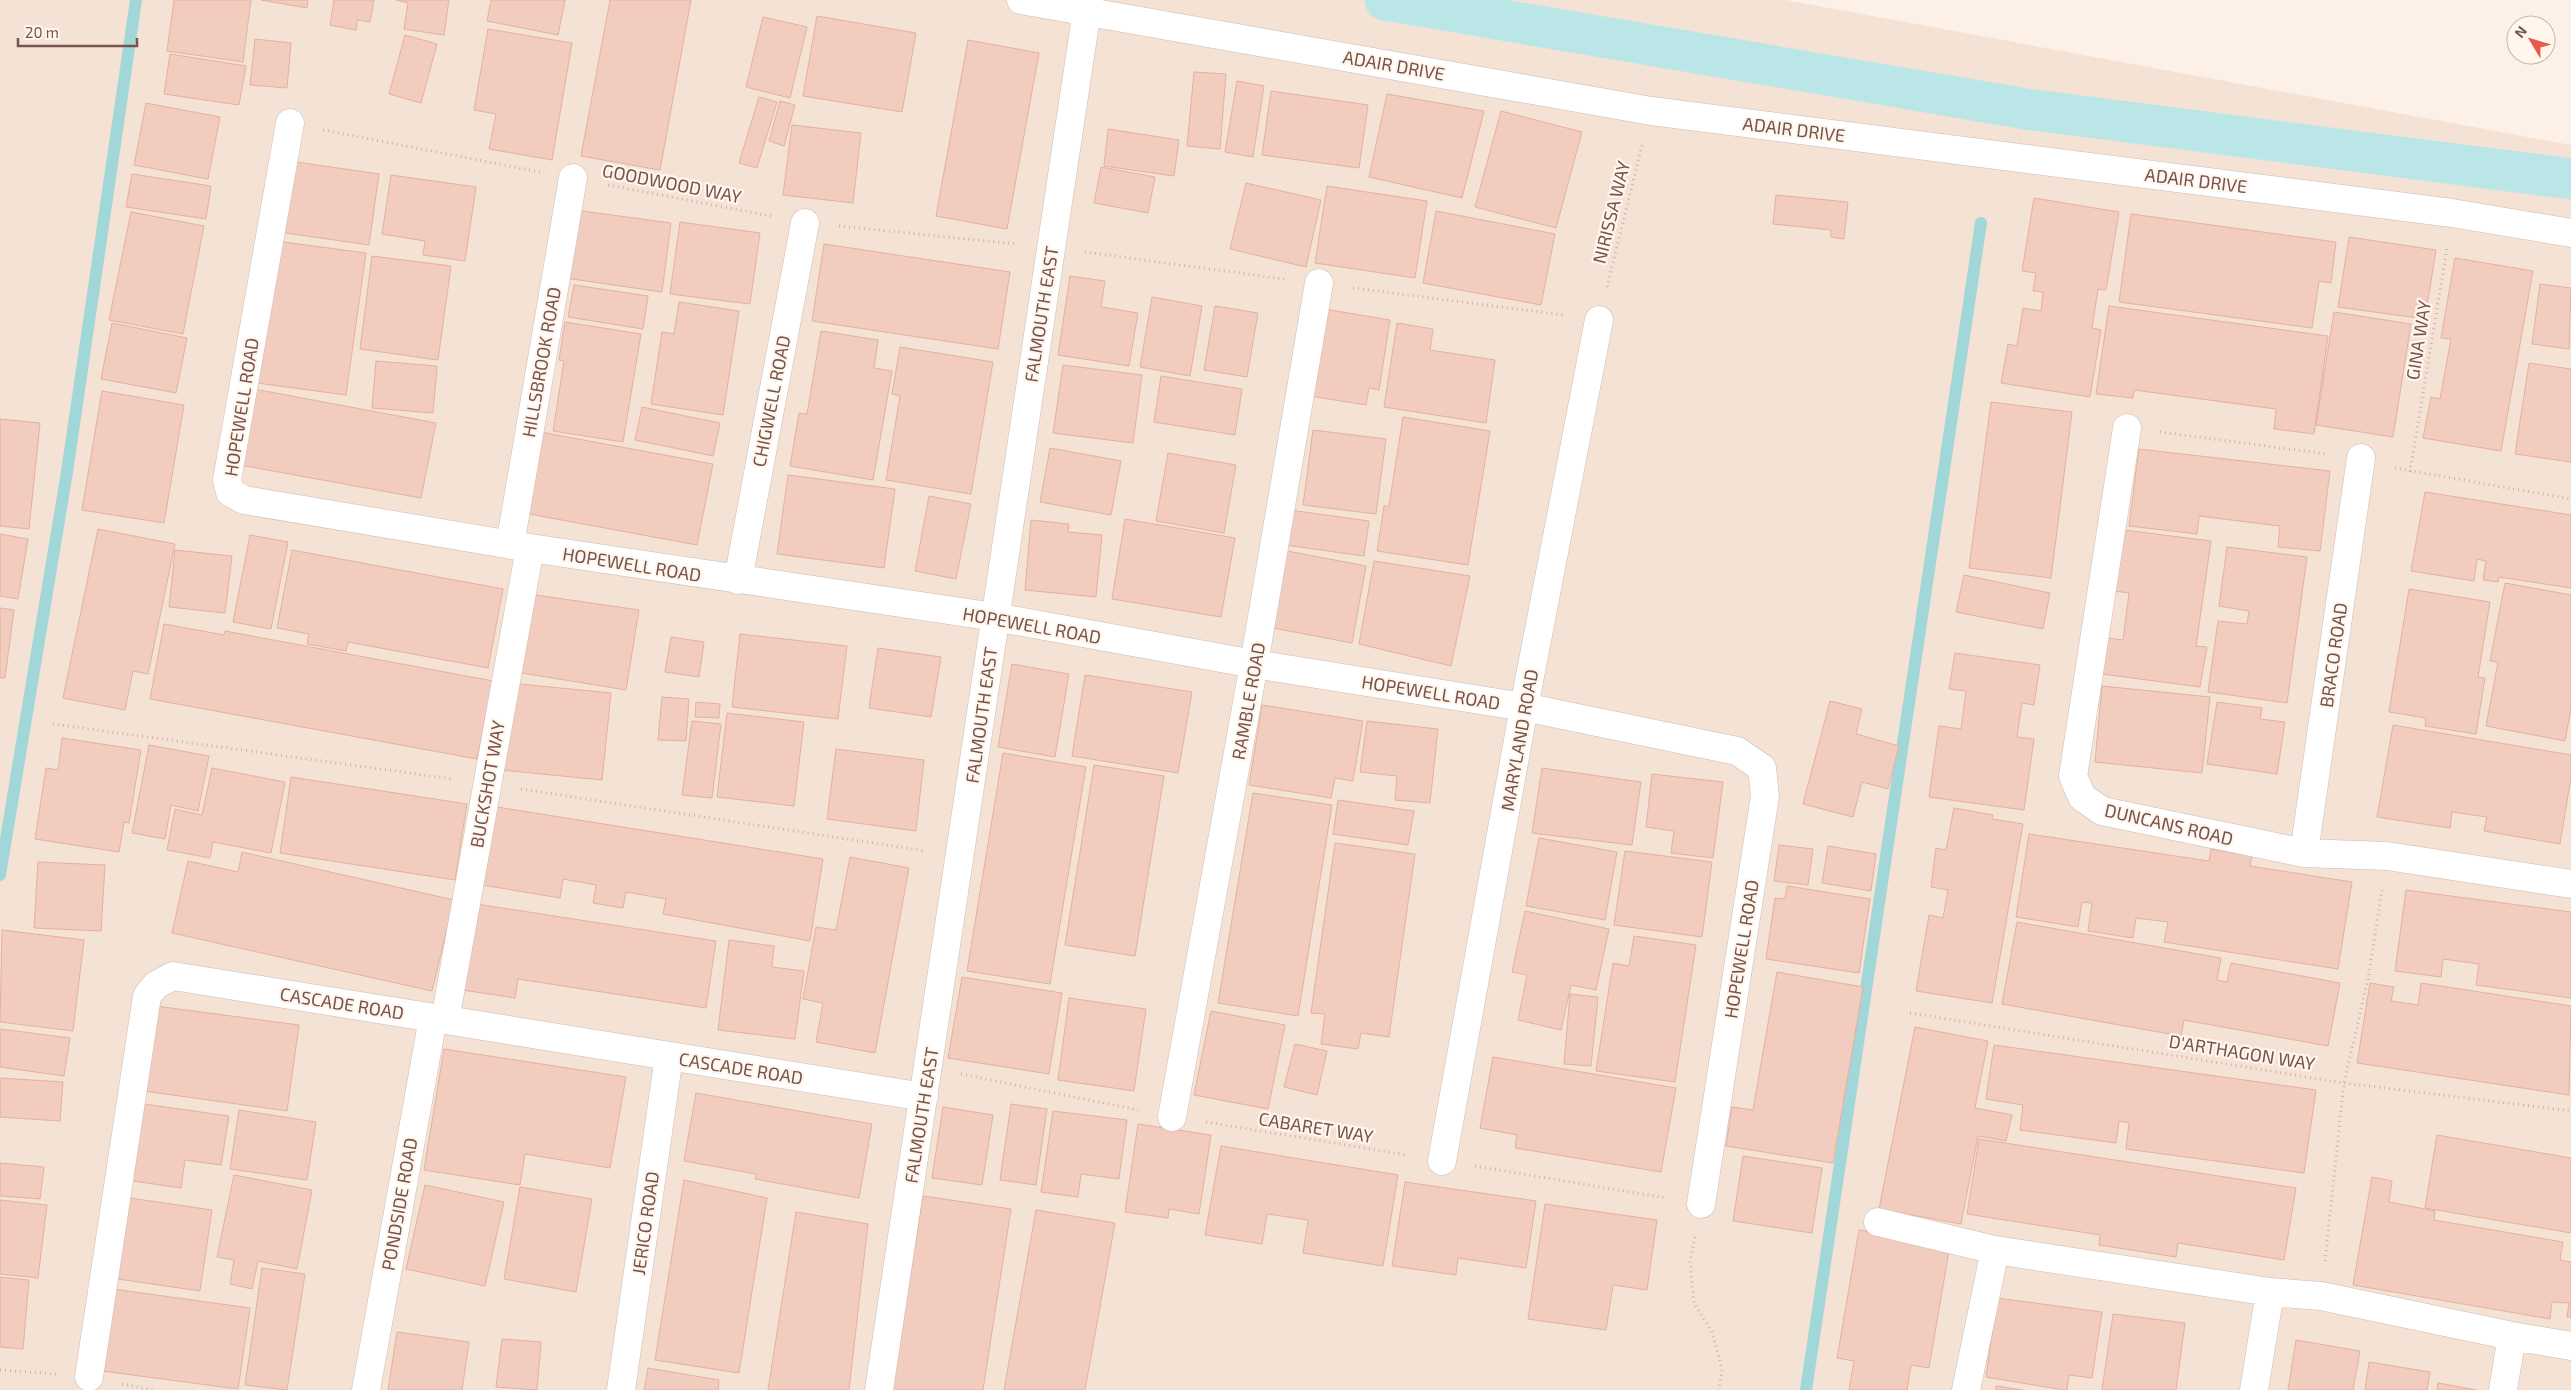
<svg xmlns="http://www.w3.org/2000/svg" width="2571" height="1390" font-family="'Exo 2',sans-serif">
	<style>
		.residential { fill: #f4e2d5 }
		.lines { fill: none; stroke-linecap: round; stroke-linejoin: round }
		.stream { stroke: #a1d7d9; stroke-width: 12 }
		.canal { stroke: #bbe6e7; stroke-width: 41 }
		.building { fill: #f2ccbe; stroke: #e5b09e }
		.minor-casing { stroke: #d1baaf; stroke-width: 29 }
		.path { stroke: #d8afa1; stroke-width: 3; stroke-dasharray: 1 4; stroke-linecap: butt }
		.minor { stroke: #fff; stroke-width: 28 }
		.labels { text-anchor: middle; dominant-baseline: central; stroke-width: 4.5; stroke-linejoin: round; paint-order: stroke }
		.street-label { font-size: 18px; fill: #77544b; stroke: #fff6ed }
	</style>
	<rect width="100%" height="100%" fill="#fdf1e7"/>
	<path class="residential" d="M0 0H1786L2571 145V1390H0Z"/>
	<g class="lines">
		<path class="stream" d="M0 875 67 472 136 0
			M1806 1390 1981 223"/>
		<path class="canal" d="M1385 0 2026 109 2571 179"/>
	</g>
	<path class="building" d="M174 0H251L243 62 167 51Z
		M261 0H308L307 8Z
		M334 0H374L370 22 357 20 356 30 330 25Z
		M396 0H449L444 35 404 29 408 3Z
		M491 0H565L558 35 487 21Z
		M610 0H691L660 170 581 156Z
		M817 16 916 33 902 112 803 96Z
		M763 17 807 27 790 98 746 87Z
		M488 29 572 43 552 160 489 149 496 114 474 110Z
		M405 35 437 44 421 103 389 94Z
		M255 39 291 43 287 88 250 85Z
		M968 40 1039 53 1007 229 936 216Z
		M170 54 246 66 239 105 164 94Z
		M1194 72 1226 74 1220 149 1187 146Z
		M1237 81 1264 86 1253 157 1225 152Z
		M1271 91 1368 105 1359 168 1262 155Z
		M1387 94 1484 111 1462 198 1369 177Z
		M759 97 777 102 757 168 739 163Z
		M780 101 795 105 784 146 769 141Z
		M146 103 220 117 208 179 134 165Z
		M1501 111 1582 132 1556 228 1475 207Z
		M792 125 861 133 853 203 783 195Z
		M1108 129 1179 140 1174 176 1104 166Z
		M290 161 379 174 369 245 279 232Z
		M1101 167 1155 177 1148 213 1094 203Z
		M132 174 211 186 206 219 126 207Z
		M391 175 476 187 465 261 423 255 425 241 382 234Z
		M1246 183 1321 200 1306 267 1230 249Z
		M1327 186 1427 201 1415 278 1315 263Z
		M1776 195 1848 202 1844 239 1831 237V230L1773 224Z
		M2034 198 2119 212 2106 290 2098 289 2092 328 2101 330 2090 397 2001 383 2008 344 2017 346 2023 308 2041 311 2043 292 2033 291 2036 273 2022 271Z
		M575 210 671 223 662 292 565 278Z
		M1436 211 1555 234 1541 305 1423 283Z
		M131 212 204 226 183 334 109 320Z
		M2131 214 2336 242 2331 283 2319 281 2312 328 2119 302Z
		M680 222 760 233 750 304 670 294Z
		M2349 237 2436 250 2425 319 2338 307Z
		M276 241 366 253 346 395 257 383Z
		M824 244 1010 272 998 349 812 321Z
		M372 256 451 266 438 360 360 349Z
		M2455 258 2533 271 2501 451 2423 438 2431 397 2440 399 2451 339 2441 338Z
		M1070 276 1105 281 1101 307 1138 313 1129 366 1058 355Z
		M2540 284 2571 288 2569 349 2532 344Z
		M574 285 648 296 643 329 568 317Z
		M1152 297 1202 306 1190 376 1140 367Z
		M679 302 739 311 723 415 651 404 662 332 674 334Z
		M1215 306 1258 313 1247 377 1204 370Z
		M2109 306 2328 336 2314 434 2274 429 2276 409 2134 390 2133 398 2096 394Z
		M1324 309 1390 320 1379 390 1369 388 1366 405 1310 396Z
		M2334 312 2411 324 2393 437 2316 425Z
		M565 322 641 334 623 442 553 431 564 361 559 360Z
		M112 323 187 338 176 393 101 379Z
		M1397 323 1433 329 1430 350 1495 360 1486 423 1384 407Z
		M821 331 878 340 874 368 892 371 873 480 790 466 799 413 807 414Z
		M900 347 993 362 971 494 886 480 900 396 892 394Z
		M376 361 437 366 433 413 372 408Z
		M2529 363 2571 369V462L2515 454Z
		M1063 365 1142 375 1133 443 1053 433Z
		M1161 376 1242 389 1235 435 1154 422Z
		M254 389 436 423 421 498 240 465Z
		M102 391 184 405 164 523 82 510Z
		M1991 402 2072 412 2051 578 1969 568Z
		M642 407 720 423 713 456 635 440Z
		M1403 417 1490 431 1468 565 1377 551 1384 506H1389Z
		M0 419 40 423 29 529 0 526Z
		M1313 430 1386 439 1376 514 1303 505Z
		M540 432 713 464 697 545 524 513Z
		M1050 448 1121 461 1111 515 1040 502Z
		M2139 449 2330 471 2320 551 2278 547 2280 526 2199 516 2197 534 2129 526Z
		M1168 453 1236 465 1224 533 1156 521Z
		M788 475 895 489 884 568 777 554Z
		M2425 492 2571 515V588L2499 577 2498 582 2483 580 2486 561 2477 559 2474 581 2411 571Z
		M929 496 971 504 956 579 915 571Z
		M1290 510 1369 521 1364 556 1285 545Z
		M1125 519 1235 538 1221 617 1112 599Z
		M1031 520 1069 524 1068 532 1102 535 1096 597 1025 590Z
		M98 529 175 544 148 674 133 671 125 710 63 698Z
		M2124 530 2211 541 2196 646 2207 647 2200 687 2102 674 2107 638 2123 640 2129 593 2114 591Z
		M0 534 28 539 18 599 0 596Z
		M250 535 288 542 271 629 233 622Z
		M2227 547 2307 557 2287 703 2208 692 2218 621 2247 624 2249 611 2219 606Z
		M175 550 232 556 225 613 169 607Z
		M292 550 503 589 488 668 348 642 346 651 307 644 309 634 277 628Z
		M1282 550 1366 566 1352 643 1268 627Z
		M1374 561 1470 576 1451 666 1359 644Z
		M1964 575 2050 593 2043 629 1956 612Z
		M2505 583 2571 595V708L2565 741 2486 726 2498 662 2490 661Z
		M2409 589 2490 602 2478 677 2485 678 2476 734 2425 726 2426 718 2389 712Z
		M529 594 639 610 626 690 516 672Z
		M0 608 14 610 5 678H0Z
		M164 624 224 635 225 631 493 681 477 759 150 699Z
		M740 634 847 646 838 719 732 707Z
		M671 637 704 642 699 677 665 672Z
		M878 648 941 657 931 717 869 708Z
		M1955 653 2040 665 2034 705 2022 703 2017 737 2034 739 2024 810 1929 797 1939 726 1961 729 1966 691 1949 689Z
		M1012 664 1069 674 1055 757 998 747Z
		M1085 675 1192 692 1178 773 1072 756Z
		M510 683 611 693 602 780 501 770Z
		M2102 686 2210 697 2202 773 2095 762Z
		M662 697 689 699 686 741 658 740Z
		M1830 701 1862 709 1856 734 1899 746 1888 789 1862 782 1853 817 1803 804Z
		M696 702 720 704 719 718 695 717Z
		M2217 702 2262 708 2260 719 2285 722 2277 774 2207 764Z
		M1262 705 1363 721 1353 781 1335 778 1331 798 1249 785Z
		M727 713 804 722 794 806 717 797Z
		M692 721 721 724 712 798 682 795Z
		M1367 721 1438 729 1430 803 1395 800 1397 776 1360 772Z
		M2393 725 2571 755V777L2560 844 2484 831 2487 817 2452 812 2450 828 2377 817Z
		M62 738 141 750 129 823 124 822 119 852 35 839 46 768 58 770Z
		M149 745 209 756 198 811 171 805 165 839 132 833Z
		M836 749 924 760 916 831 827 819Z
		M1003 753 1086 767 1050 984 967 971Z
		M1094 765 1164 776 1135 956 1065 945Z
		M212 768 285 782 271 853 213 842 210 858 167 850 175 809 202 815Z
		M1542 768 1641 782 1632 845 1532 833Z
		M1652 774 1723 782 1713 858 1671 853 1674 831 1646 827Z
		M291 777 467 804 455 880 280 853Z
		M1253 793 1332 805 1298 1016 1218 1003Z
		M1338 800 1414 811 1408 845 1333 834Z
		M497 807 823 859 810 941 663 914 666 899 626 892 623 908 593 903 596 885 563 879 560 898 483 885Z
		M1954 808 1993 815 1992 819 2023 824 1992 1003 1916 991 1929 915 1943 918 1948 890 1931 887 1936 848 1946 850Z
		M2029 834 2209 861 2211 849 2252 856 2250 866 2352 882 2338 969 2164 942 2168 922 2136 918 2133 938 2088 931 2092 903 2082 902 2078 927 2016 917Z
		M1539 838 1617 852 1605 920 1526 906Z
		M1335 843 1415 854 1389 1037 1361 1033 1358 1049 1321 1044 1325 1014 1311 1013Z
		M1779 845 1813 849 1808 885 1774 881Z
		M1828 846 1876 854 1871 891 1822 883Z
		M1625 851 1712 862 1702 937 1614 925Z
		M242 852 454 900 432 991 172 933 188 861 238 872Z
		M850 857 909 868 875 1053 816 1042 823 1003 803 999 816 927 836 930Z
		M38 862 105 865 101 931 34 928Z
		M1787 886 1870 899 1859 973 1766 959 1775 898 1785 899Z
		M2406 890 2571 912V998L2476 985 2479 964 2443 959 2441 977 2395 971Z
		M470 903 716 941 706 1008 518 979 515 998 456 989Z
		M1525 911 1609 929 1596 990 1571 985 1561 1030 1518 1020 1527 975 1512 972Z
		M2017 922 2221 958 2217 980 2227 982 2231 963 2340 983 2328 1046 2184 1020 2181 1036 2002 1004Z
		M2 930 84 940 73 1031 0 1022Z
		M1634 936 1696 945 1675 1082 1596 1071 1613 963 1629 966Z
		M729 940 774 946 772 967 804 971 795 1039 718 1030Z
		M1777 972 1863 987 1833 1163 1726 1146 1732 1107 1753 1110Z
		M962 977 1062 993 1049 1074 948 1058Z
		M2370 983 2394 987 2391 1001 2418 1005 2421 983 2571 1006 2569 1095 2357 1063Z
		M1570 994 1598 997 1591 1066 1564 1064Z
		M1069 998 1146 1009 1134 1091 1058 1080Z
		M156 1006 299 1025 287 1111 144 1091Z
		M1211 1011 1285 1025 1268 1109 1194 1095Z
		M1915 1027 1988 1041 1975 1108 2012 1115 2006 1141 1978 1136 1961 1224 1879 1209Z
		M0 1029 70 1038 64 1076 0 1067Z
		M1295 1044 1327 1051 1317 1095 1284 1087Z
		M1994 1045 2316 1090 2304 1173 2126 1149 2129 1123 2119 1121 2116 1143 2020 1130 2023 1105 1986 1099Z
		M444 1049 626 1077 610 1168 525 1154 520 1185 424 1170Z
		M1493 1057 1676 1088 1661 1172 1515 1148 1517 1135 1480 1128Z
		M0 1078 63 1082 60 1121 0 1117Z
		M696 1093 872 1124 859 1198 755 1179 756 1174 684 1161Z
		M144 1104 229 1116 221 1165 185 1160 181 1188 133 1181Z
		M1011 1104 1047 1109 1036 1185 1000 1180Z
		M943 1107 993 1115 982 1185 932 1178Z
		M239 1110 316 1122 307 1180 230 1169Z
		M1053 1111 1127 1120 1119 1179 1081 1174 1078 1197 1041 1192Z
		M1138 1124 1211 1135 1199 1214 1169 1209 1168 1218 1125 1212Z
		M2437 1135 2571 1158V1233L2425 1208Z
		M1979 1139 2296 1188 2284 1260 2178 1243 2176 1257 2099 1245 2100 1235 1967 1214Z
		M1221 1146 1398 1175 1383 1266 1303 1253 1308 1220 1267 1214 1262 1244 1205 1235Z
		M1743 1156 1822 1168 1812 1233 1733 1221Z
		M0 1163 44 1167 40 1199 0 1196Z
		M234 1175 312 1190 297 1269 258 1261 252 1289 230 1284 234 1260 217 1257Z
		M2372 1177 2392 1181 2389 1202 2435 1211 2434 1220 2563 1242 2560 1260 2571 1262V1317H2567L2569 1303 2552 1302 2550 1319 2353 1285Z
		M684 1180 767 1198 739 1373 655 1360Z
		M1405 1182 1536 1201 1526 1268 1458 1258 1456 1275 1392 1266Z
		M425 1185 504 1202 485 1286 406 1269Z
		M520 1187 592 1199 576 1292 504 1279Z
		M923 1196 1011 1209 983 1390H892Z
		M130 1198 212 1210 200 1291 118 1279Z
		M0 1200 47 1205 38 1278 0 1274Z
		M1545 1204 1657 1220 1647 1290 1613 1285 1606 1330 1528 1319Z
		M1036 1210 1115 1223 1085 1390H1004Z
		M796 1212 868 1224 849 1390H768Z
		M1859 1230 1950 1245 1929 1368 1911 1365 1907 1390H1849L1854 1361 1837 1358Z
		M262 1268 305 1274 287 1390 245 1385Z
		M0 1277 29 1280 23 1349 0 1347Z
		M113 1289 250 1308 238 1389 102 1371Z
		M1997 1298 2102 1312 2092 1378 2069 1375 2067 1390H2064L1986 1377Z
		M2113 1314 2185 1323 2176 1390H2102Z
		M397 1332 469 1342 462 1390H388Z
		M502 1339 541 1342 537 1390 496 1387Z
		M2296 1340 2360 1351 2353 1390H2288Z
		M2369 1362 2430 1372 2427 1390H2365Z
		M648 1368 719 1380 718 1390H644Z
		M2438 1383 2477 1390H2437Z
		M1996 1386 2023 1390H1996Z"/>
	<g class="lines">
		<g class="minor-casing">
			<path id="minor" d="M1021 0 1651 111 2452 213 2571 233
				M290 123 227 480 230 492 244 500 530 548 995 617 1254 664 1524 707 1737 751 1762 768 1765 796 1701 1204
				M2127 428 2073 776 2082 797 2102 811 2304 853 2387 856 2571 884
				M510 545 573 178
				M738 580 805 223
				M2304 853 2361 458
				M445 1020 530 548
				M1172 1117 1254 664 1319 283
				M1442 1161 1524 707 1599 320
				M1878 1222 1995 1250 2270 1292 2321 1296 2512 1336 2571 1346
				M89 1377 147 996 156 985 173 976 924 1097
				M366 1390 433 1018
				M621 1390 669 1056
				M879 1390 1087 10
				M1966 1390 1995 1250
				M2254 1390 2270 1292
				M2503 1390 2512 1336"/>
		</g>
		<path class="path" d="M323 130 540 172
			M608 185 771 216
			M839 226 1017 244
			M1085 252 1284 279
			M1607 287 1642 145
			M1353 288 1564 315
			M2160 432 2327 454
			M2395 468 2571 499
			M2410 472 2447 248
			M53 724 453 779
			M521 789 925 851
			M1910 1013 2344 1083 2571 1111
			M961 1074 1138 1110
			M1206 1122 1407 1155
			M1475 1166 1666 1198
			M1695 1237 1690 1262 1694 1303 1712 1332 1722 1369 1719 1390
			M2325 1261 2344 1083 2368 979 2382 890
			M0 1370 56 1374
			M122 1384 153 1390"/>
		<use href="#minor" class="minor"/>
	</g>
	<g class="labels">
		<g class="street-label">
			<text transform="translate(1394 65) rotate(10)">ADAIR DRIVE</text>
			<text transform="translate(1794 129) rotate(7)">ADAIR DRIVE</text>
			<text transform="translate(2196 180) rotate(7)">ADAIR DRIVE</text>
			<text transform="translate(672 183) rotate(11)">GOODWOOD WAY</text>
			<text transform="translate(1611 212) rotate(-76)">NIRISSA WAY</text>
			<text transform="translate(1041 314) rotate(-81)">FALMOUTH EAST</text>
			<text transform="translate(2418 340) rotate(-81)">GINA WAY</text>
			<text transform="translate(541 362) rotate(-80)">HILLSBROOK ROAD</text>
			<text transform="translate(771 401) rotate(-79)">CHIGWELL ROAD</text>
			<text transform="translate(241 407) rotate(-81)">HOPEWELL ROAD</text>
			<text transform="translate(632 564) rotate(9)">HOPEWELL ROAD</text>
			<text transform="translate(1032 625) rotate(10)">HOPEWELL ROAD</text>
			<text transform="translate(2333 655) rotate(-82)">BRACO ROAD</text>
			<text transform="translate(1431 692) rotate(9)">HOPEWELL ROAD</text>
			<text transform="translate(1248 701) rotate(-80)">RAMBLE ROAD</text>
			<text transform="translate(981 715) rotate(-82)">FALMOUTH EAST</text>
			<text transform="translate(1519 740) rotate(-80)">MARYLAND ROAD</text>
			<text transform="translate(487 784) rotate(-80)">BUCKSHOT WAY</text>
			<text transform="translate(2169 824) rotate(13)">DUNCANS ROAD</text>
			<text transform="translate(1741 949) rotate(-81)">HOPEWELL ROAD</text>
			<text transform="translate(342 1003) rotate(9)">CASCADE ROAD</text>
			<text transform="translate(2242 1052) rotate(9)">D'ARTHAGON WAY</text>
			<text transform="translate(741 1068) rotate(9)">CASCADE ROAD</text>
			<text transform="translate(921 1115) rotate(-81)">FALMOUTH EAST</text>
			<text transform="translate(1316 1127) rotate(9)">CABARET WAY</text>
			<text transform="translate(399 1204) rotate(-80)">PONDSIDE ROAD</text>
			<text transform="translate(645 1223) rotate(-82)">JERICO ROAD</text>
		</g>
	</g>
	<g transform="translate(2531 40) rotate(308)"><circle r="24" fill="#fff6ed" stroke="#c9b5ac"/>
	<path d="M0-4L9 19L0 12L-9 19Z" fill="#e7594b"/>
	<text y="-8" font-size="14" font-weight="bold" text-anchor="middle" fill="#77544b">N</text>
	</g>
	<path d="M18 38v8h119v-8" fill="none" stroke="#77544b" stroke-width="2.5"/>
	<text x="25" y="38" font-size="15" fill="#77544b" stroke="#fff6ed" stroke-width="4" paint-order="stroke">20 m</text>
</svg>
